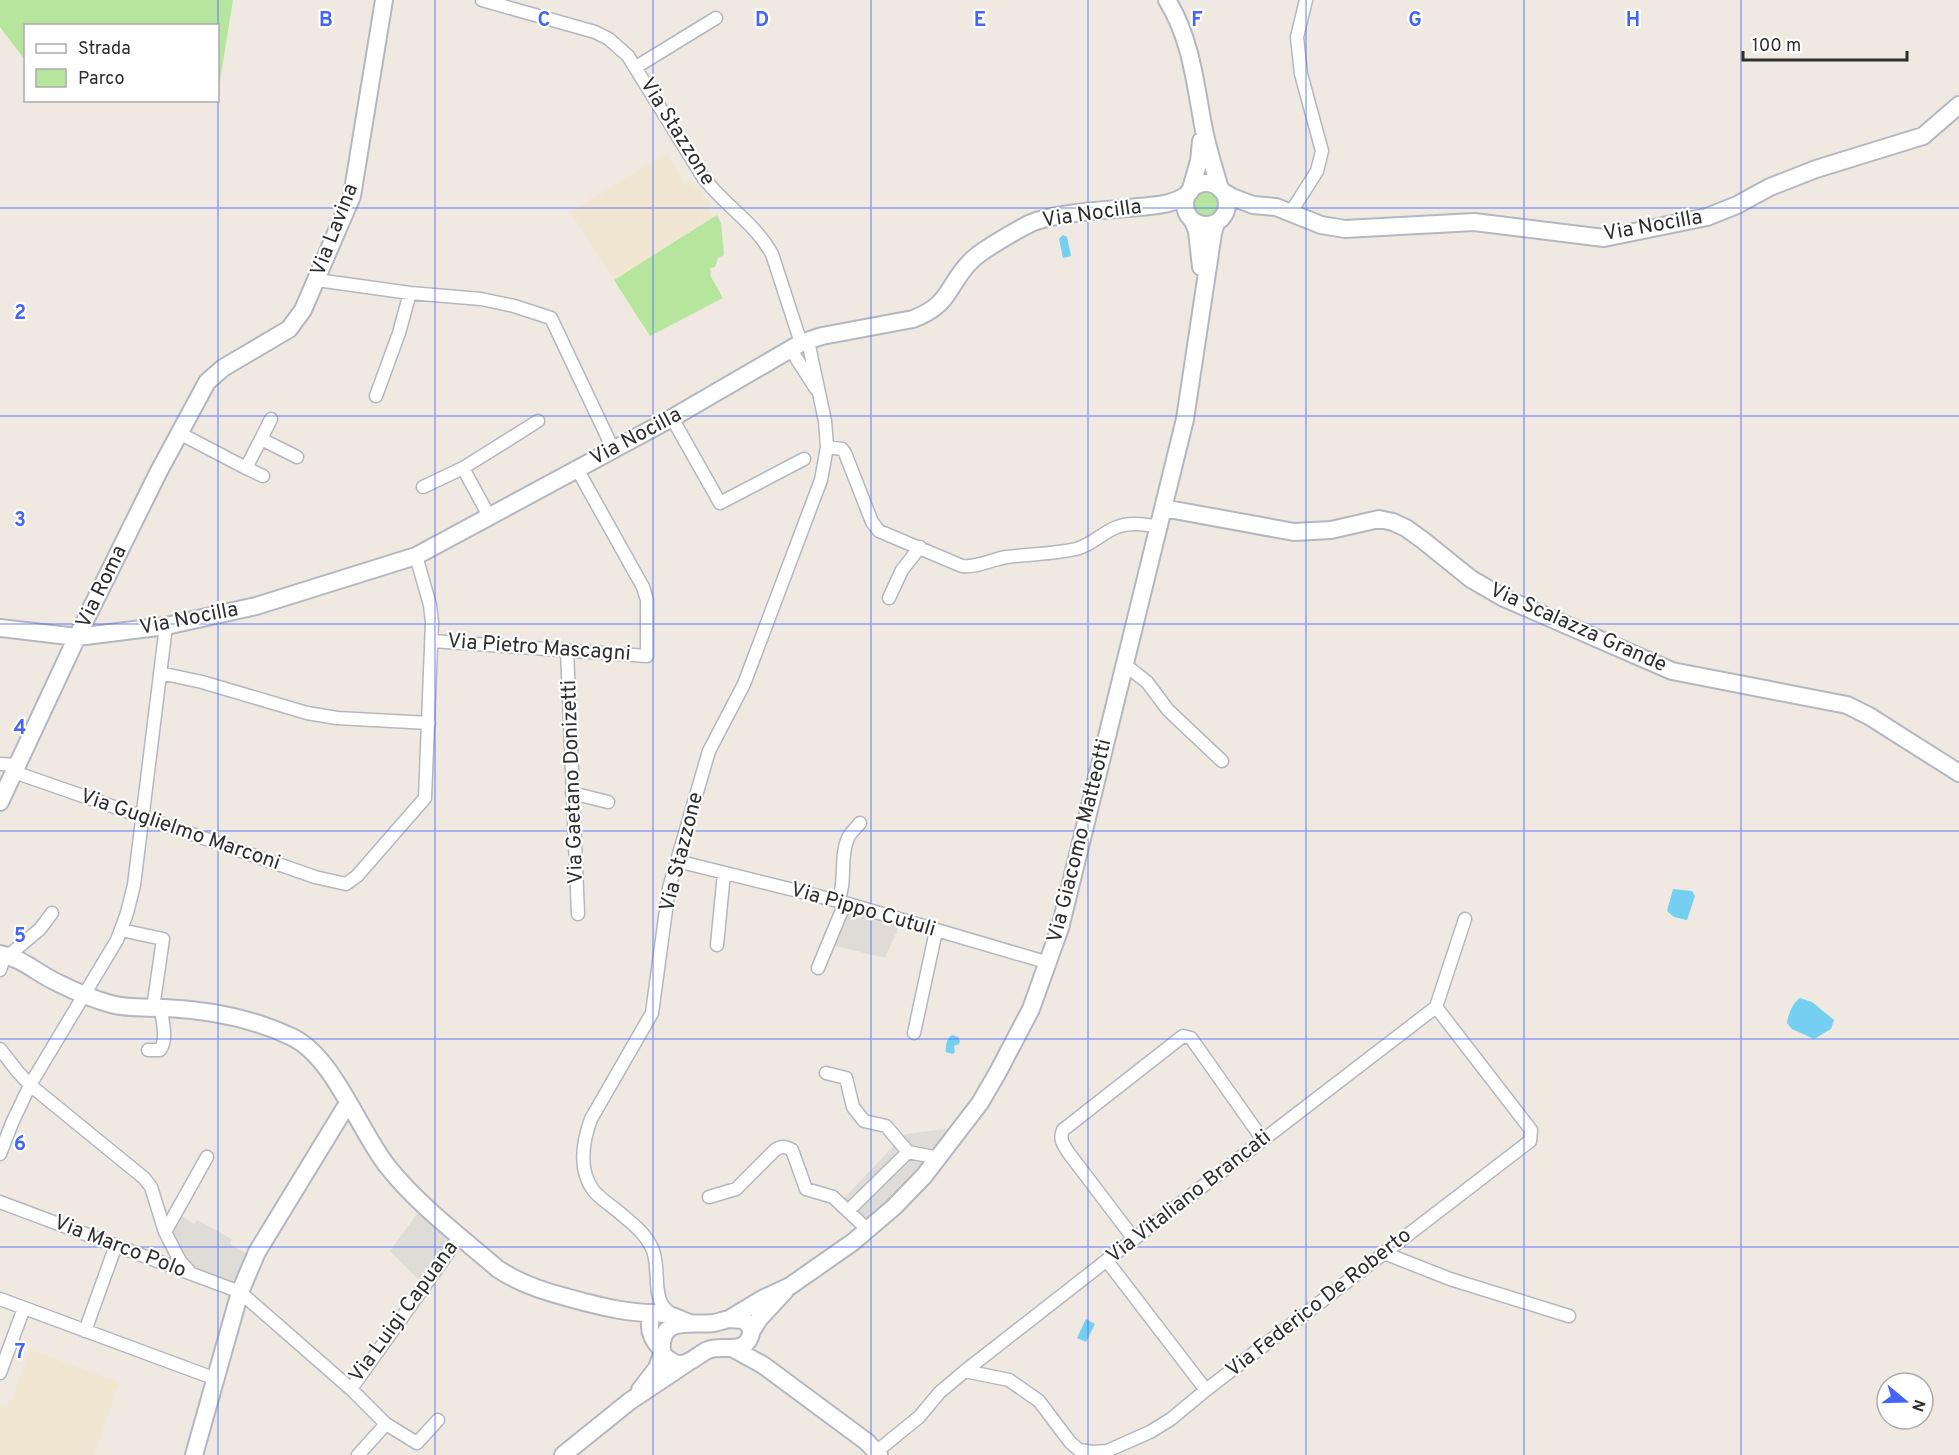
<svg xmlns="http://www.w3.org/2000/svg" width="1959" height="1455" font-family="Overpass,sans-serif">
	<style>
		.education { fill: #f0e6d1 }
		.green { fill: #b6e59e }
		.plaza { fill: #dfdcd8 }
		.water { fill: #75cff0 }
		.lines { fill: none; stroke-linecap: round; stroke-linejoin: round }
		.street-casing { stroke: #b4b7c1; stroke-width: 15 }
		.secondary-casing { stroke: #b4b7c1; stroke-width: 20 }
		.street { stroke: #fff; stroke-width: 12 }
		.secondary { stroke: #fff; stroke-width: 16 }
		.grid { fill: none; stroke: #4264fb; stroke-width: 1.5; stroke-opacity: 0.55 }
		.labels { text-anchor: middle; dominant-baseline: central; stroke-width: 4.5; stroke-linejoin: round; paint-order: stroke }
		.street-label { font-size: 21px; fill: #2e2e2e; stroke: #fff }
		.grid-label { font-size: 20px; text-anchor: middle; font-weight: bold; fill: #4264fb; stroke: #fff; stroke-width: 4.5; stroke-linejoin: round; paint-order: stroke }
	</style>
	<rect width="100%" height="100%" fill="#efe9e1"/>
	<path class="education" d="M667 153 685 184 691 181 693 187H698L711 205 708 207 714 217 614 280 570 212Z
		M30 1350 119 1382 94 1455H0V1404L6 1406 8 1401 11 1402Z"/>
	<path class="green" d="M0 0H233L218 93V26H26L25 60 0 27Z
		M1193 205a14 14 0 1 1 28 0a14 14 0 1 1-28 0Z
		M717 215 721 223 724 255 718 258 715 267 710 268 711 277 723 298 650 336 614 280Z"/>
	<path class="plaza" d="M845 903 902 920 885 958 828 944Z
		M945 1129 958 1134 868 1230 840 1202 905 1134Z
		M206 1148 215 1153 180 1215 194 1224 197 1220 232 1239 230 1244 255 1258 240 1292 192 1274 160 1217 170 1213 194 1174V1167Z
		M424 1204 460 1236 425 1286 390 1251Z"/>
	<path class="water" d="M1063 235 1067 237 1071 256 1063 258 1059 239Z
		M1673 889 1692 891 1695 896 1687 920 1674 917 1667 911Z
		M1800 998 1812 1002 1834 1020 1831 1029 1814 1039 1792 1029 1787 1023C1788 1015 1793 1002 1800 998Z
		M952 1035 958 1037 960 1041 959 1044 954 1046 955 1052 953 1054 946 1052C945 1046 947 1038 952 1035Z
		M1086 1319 1095 1324 1086 1342 1077 1338Z"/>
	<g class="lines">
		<g class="street-casing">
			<path id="street" d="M482 0 595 32 609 39 628 56 703 177C724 205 755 223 772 254L801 343
				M636 67 716 18
				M1291 212 1317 171 1322 151 1301 74 1297 37 1306 0
				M317 280 410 293 481 299 514 306 551 318 613 449
				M791 350 816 389
				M376 396 399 333 410 293
				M672 418 720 503 804 459
				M179 433 246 468 261 439 297 457
				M261 439 271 419
				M827 447 842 449 845 453 872 522 879 531 962 566C977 568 992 559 1007 557 1030 554 1054 554 1076 549 1092 545 1103 532 1117 527 1130 522 1145 524 1158 527
				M246 468 263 476
				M423 487 463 468
				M489 516 463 468 538 421
				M889 598 902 570 920 547
				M432 641 647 656V600L643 587 577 469
				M567 650 578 914
				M1124 664 1147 682 1168 710 1222 761
				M160 673 202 682 307 713 337 718 429 723
				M0 764 18 765
				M14 772 315 877 346 884 357 876 425 798 432 622 430 605 416 556
				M572 793 608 802
				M677 861 838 901 1049 963
				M838 901C847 881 839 858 848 838 850 833 856 828 860 823
				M121 930 163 939 153 1008
				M717 945 724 873
				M9 955 40 929 52 913
				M818 968 845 903
				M0 970 5 955
				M914 1033 936 931
				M0 1049 18 1072 30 1085 144 1178 151 1187 165 1232
				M148 1050H160C168 1039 162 1021 161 1008
				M826 1073 846 1078 853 1107 864 1121 886 1126 908 1152
				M0 1154 12 1123 30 1085 117 940 127 913 134 885 166 626
				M709 1197 736 1189 775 1150C781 1146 785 1146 792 1150L806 1189 833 1197 868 1230
				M0 1202 240 1292 351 1389 460 1236
				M848 1211 908 1152 939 1158
				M1134 1239 1068 1152C1063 1144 1059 1139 1063 1130L1183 1036 1191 1038 1263 1140
				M1384 1253 1450 1279 1569 1316
				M1107 1261 1206 1390
				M189 1271 180 1261 165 1232 207 1157
				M0 1299 216 1379
				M673 1316C670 1313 666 1310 663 1306 653 1292 660 1265 652 1248 645 1233 633 1224 621 1214 612 1206 600 1199 593 1190 578 1169 583 1141 591 1119L652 1013 669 888 709 751 744 684 821 480 827 447 825 421 808 341
				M85 1331 116 1245
				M965 1371 1009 1380 1039 1401 1070 1442 1079 1450 1093 1452 1107 1451 1150 1432 1171 1419 1206 1390 1530 1141 1531 1130 1436 1007
				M0 1373 24 1308
				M351 1389 386 1424 417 1443 438 1420
				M876 1452 919 1417 940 1392 965 1371 1134 1239 1436 1007 1465 919
				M358 1455 386 1424"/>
		</g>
		<g class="secondary-casing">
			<path id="secondary" d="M1167 0C1191 39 1195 82 1203 125 1207 147 1214 168 1220 189
				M1185 204a21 21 0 1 1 42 0a21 21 0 1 1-42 0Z
				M1222 191 1232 197 1253 205 1276 207 1321 225 1345 229 1474 222 1604 238 1707 217 1737 205 1770 187 1816 169 1923 136 1959 105
				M1190 192 1199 161 1201 141
				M1193 221 1197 231 1201 267
				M1163 508 1294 532 1331 530 1379 519 1393 522 1406 528 1424 541 1471 579 1504 598 1672 671 1847 705 1869 716 1959 773
				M0 628 77 637 166 626 256 606 416 556 672 418 801 343 822 336 913 319C953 304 947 283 973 259 984 249 1017 230 1031 223 1057 212 1110 210 1139 207 1157 205 1172 205 1187 195
				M0 802 77 637 158 473 207 382 223 368 289 329 303 310 352 196 384 0
				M0 954C22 958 37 973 56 982 74 991 92 999 111 1004 129 1009 146 1007 165 1008 209 1010 252 1018 292 1037 334 1057 359 1131 388 1167 419 1206 461 1237 498 1269 525 1287 554 1294 584 1302 608 1308 629 1313 653 1313
				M729 1319 762 1299 790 1286 853 1242 894 1207 924 1176 980 1103 998 1072 1031 1009 1060 928 1185 419 1213 233 1216 223
				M729 1319 744 1320C749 1325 753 1329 750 1337 743 1355 722 1344 708 1350 698 1354 690 1365 678 1364 672 1363 667 1358 662 1354 658 1314 691 1326 714 1323 719 1322 724 1320 729 1319Z
				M751 1332 759 1319 785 1291
				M732 1348 763 1365 867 1442 879 1455
				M662 1350C651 1339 646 1328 653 1313 666 1312 677 1318 689 1323
				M640 1390 657 1368 662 1354
				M194 1455 240 1292 257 1252 348 1103
				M563 1455 630 1401 687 1363"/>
		</g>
		<use href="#street" class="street"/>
		<use href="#secondary" class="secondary"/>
	</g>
	<path class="grid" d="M218 0V1455M435 0V1455M653 0V1455M871 0V1455M1088 0V1455M1306 0V1455M1524 0V1455M1741 0V1455M0 208H1959M0 416H1959M0 624H1959M0 831H1959M0 1039H1959M0 1247H1959"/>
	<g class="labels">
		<g class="street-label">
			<text transform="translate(677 132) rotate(58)">Via Stazzone</text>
			<text transform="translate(1092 214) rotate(-8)">Via Nocilla</text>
			<text transform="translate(1653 226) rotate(-10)">Via Nocilla</text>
			<text transform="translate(335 230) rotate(-69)">Via Lavina</text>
			<text transform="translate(636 437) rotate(-28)">Via Nocilla</text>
			<text transform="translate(102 587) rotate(-64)">Via Roma</text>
			<text transform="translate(189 619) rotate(-11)">Via Nocilla</text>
			<text transform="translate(1578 628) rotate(24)">Via Scalazza Grande</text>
			<text transform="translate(539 648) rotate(4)">Via Pietro Mascagni</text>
			<text transform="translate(573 782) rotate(-92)">Via Gaetano Donizetti</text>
			<text transform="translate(180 830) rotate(19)">Via Guglielmo Marconi</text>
			<text transform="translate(1080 841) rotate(-76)">Via Giacomo Matteotti</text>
			<text transform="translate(682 852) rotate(-76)">Via Stazzone</text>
			<text transform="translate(863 910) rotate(16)">Via Pippo Cutuli</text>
			<text transform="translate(1189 1197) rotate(-38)">Via Vitaliano Brancati</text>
			<text transform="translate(120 1247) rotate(21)">Via Marco Polo</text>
			<text transform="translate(1319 1303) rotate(-38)">Via Federico De Roberto</text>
			<text transform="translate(404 1312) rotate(-54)">Via Luigi Capuana</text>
		</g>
	</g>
	<g class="grid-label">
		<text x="326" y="26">B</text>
		<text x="544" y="26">C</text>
		<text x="762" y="26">D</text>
		<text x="980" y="26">E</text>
		<text x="1197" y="26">F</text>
		<text x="1415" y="26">G</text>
		<text x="1633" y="26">H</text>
		<text x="20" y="319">2</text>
		<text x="20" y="526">3</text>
		<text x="20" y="734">4</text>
		<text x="20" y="942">5</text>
		<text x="20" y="1150">6</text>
		<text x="20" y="1358">7</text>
	</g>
	<rect x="24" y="24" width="195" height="78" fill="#ffffff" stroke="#ababab" stroke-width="1.5"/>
	<rect x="36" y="44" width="30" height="9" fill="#ffffff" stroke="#ababab" stroke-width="1.5"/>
	<text x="78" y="54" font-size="18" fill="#2e2e2e">Strada</text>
	<rect x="36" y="69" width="30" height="18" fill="#b6e59e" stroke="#ababab" stroke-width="1.5"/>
	<text x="78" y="84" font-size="18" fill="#2e2e2e">Parco</text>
	<g transform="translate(1905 1401) rotate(109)"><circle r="28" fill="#ffffff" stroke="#ababab" stroke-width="1.5"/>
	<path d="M0-4.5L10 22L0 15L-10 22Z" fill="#4264fb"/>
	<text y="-9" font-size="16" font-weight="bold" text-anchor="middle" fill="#2e2e2e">N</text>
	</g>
	<path d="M1743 51v9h164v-9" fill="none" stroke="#2e2e2e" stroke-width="3"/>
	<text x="1752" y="51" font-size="18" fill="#2e2e2e" stroke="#ffffff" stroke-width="4.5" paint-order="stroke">100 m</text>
</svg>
